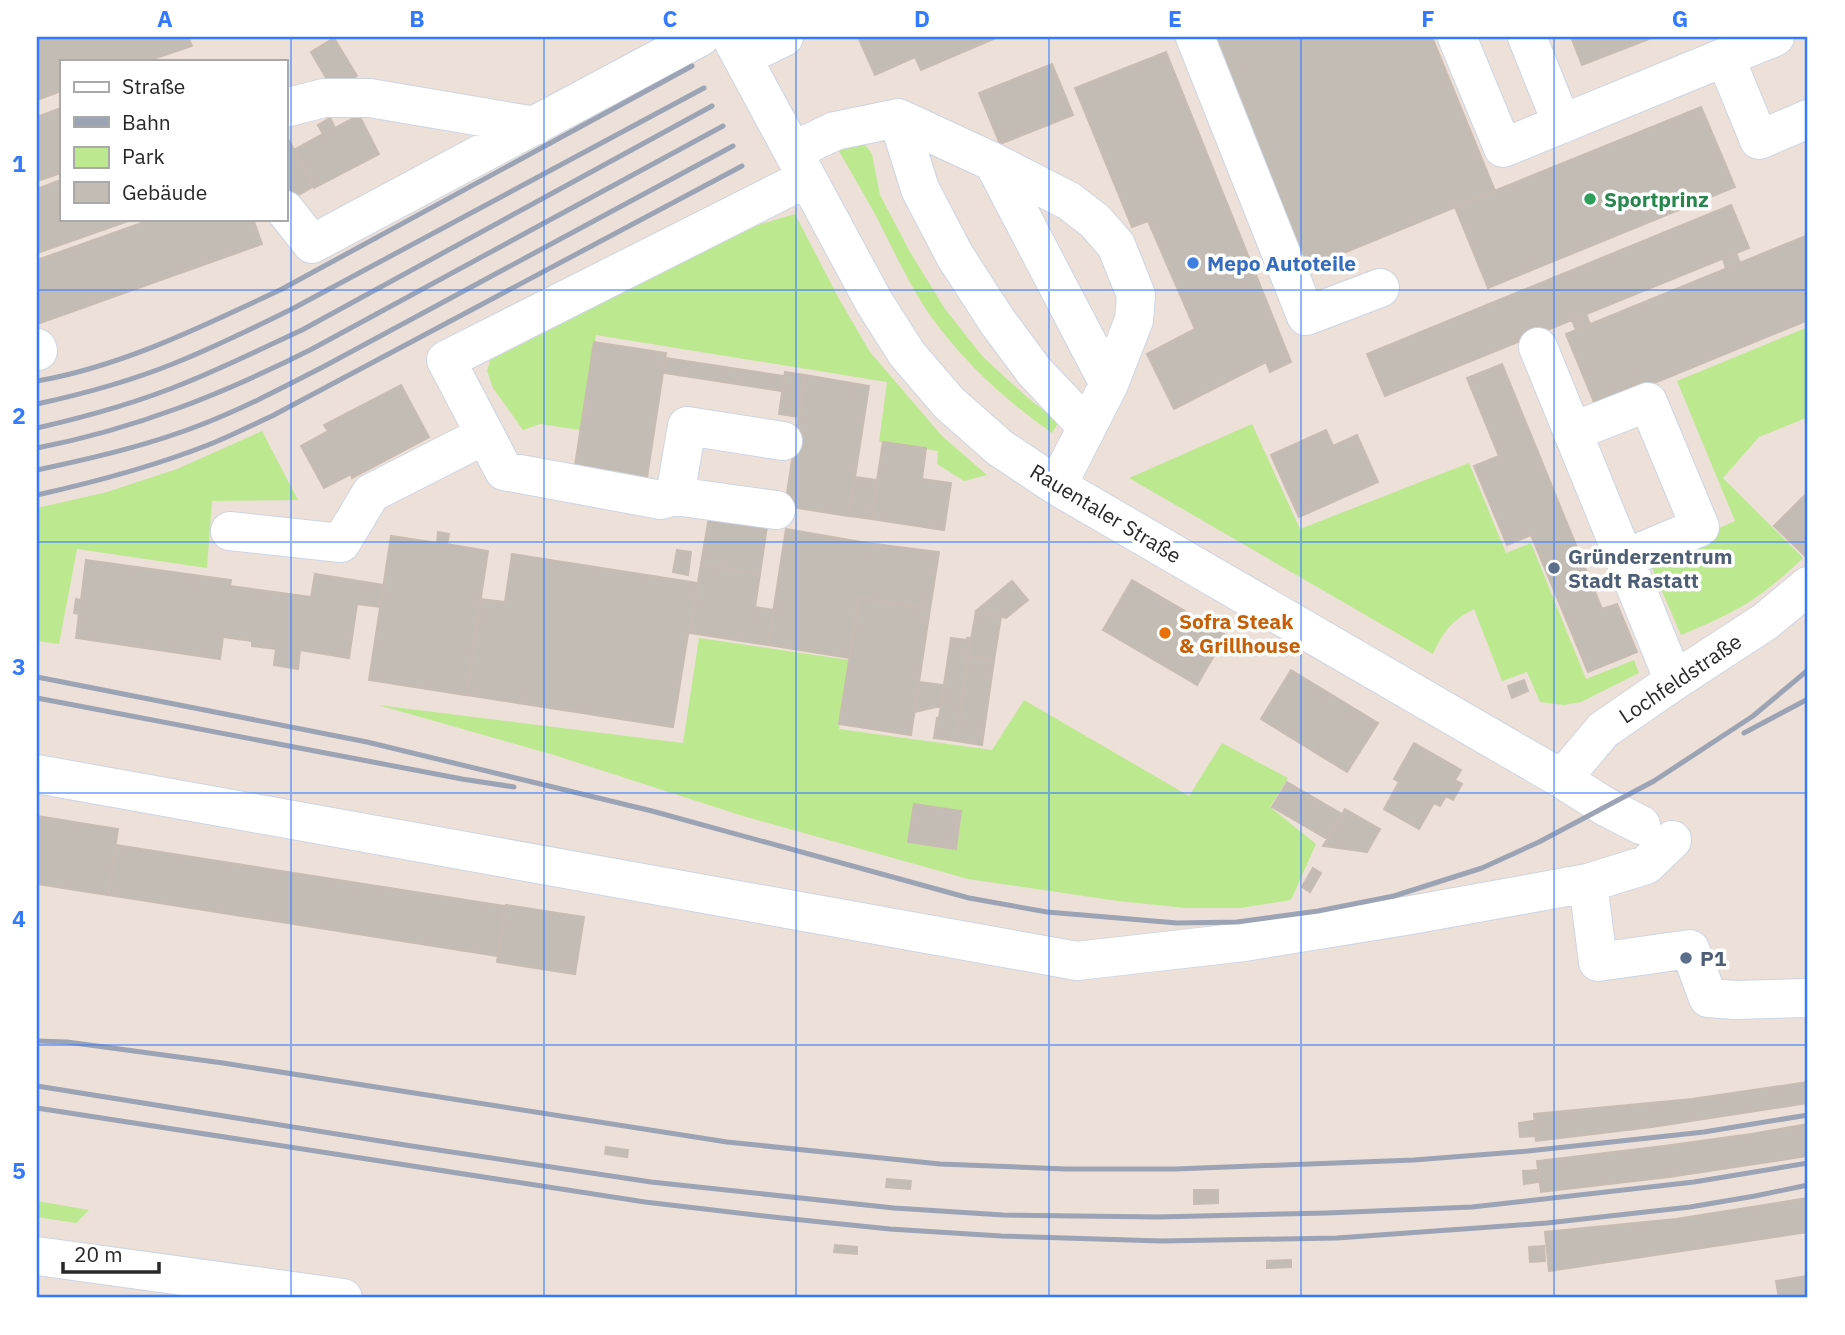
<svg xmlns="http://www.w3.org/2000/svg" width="1845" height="1335" font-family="'IBM Plex Sans',sans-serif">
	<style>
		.green { fill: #bce98f }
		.building { fill: #c3bcb4; stroke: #c8bcb2; stroke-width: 2 }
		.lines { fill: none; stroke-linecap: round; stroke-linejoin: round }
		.minor-casing { stroke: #cdd5e3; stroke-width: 40 }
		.minor { stroke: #fff; stroke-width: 38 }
		.rail { stroke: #9ba3b5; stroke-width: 5 }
		.grid { fill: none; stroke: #337aff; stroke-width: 2; stroke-opacity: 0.55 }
		.leisure-dot { fill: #2e9e5b; stroke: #fff; stroke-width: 2.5 }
		.shop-dot { fill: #3f7fe0; stroke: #fff; stroke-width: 2.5 }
		.service-dot { fill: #5c6f8a; stroke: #fff; stroke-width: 2.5 }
		.food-dot { fill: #e8710a; stroke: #fff; stroke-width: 2.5 }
		.labels { text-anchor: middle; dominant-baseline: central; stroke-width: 7; stroke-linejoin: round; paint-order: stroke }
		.leisure-label { font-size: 21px; font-weight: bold; fill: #27864d; stroke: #fff; text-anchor: start }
		.shop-label { font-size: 21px; font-weight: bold; fill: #366cbe; stroke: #fff; text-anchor: start }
		.street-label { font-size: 21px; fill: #282828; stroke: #fff }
		.service-label { font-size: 21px; font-weight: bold; fill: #4e5e75; stroke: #fff; text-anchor: start }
		.food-label { font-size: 21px; font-weight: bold; fill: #c56008; stroke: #fff; text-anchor: start }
		.neatline { fill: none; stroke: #337aff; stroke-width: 2.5 }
		.grid-label { font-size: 23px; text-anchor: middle; font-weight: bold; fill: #337aff }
	</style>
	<rect width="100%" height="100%" fill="#ece0d8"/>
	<path class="green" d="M861 139 872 154 880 195 910 252 945 309 983 357 1028 398 1059 422 1052 433C1006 401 965 363 932 318 909 285 893 249 875 214 862 191 848 167 835 144Z
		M795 214 839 299 870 352 942 436 987 475 964 481 937 464 938 451 879 442 887 382 596 335 580 430 540 424 523 430 493 388 487 371 492 354 703 241Z
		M1808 327V417L1759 437 1723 478 1803 558C1785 575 1767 591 1746 604 1725 616 1703 626 1681 635L1648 559 1735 521 1677 381Z
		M1252 424 1300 529 1469 463 1506 553 1531 543 1586 679 1634 660 1639 673 1581 702 1564 705 1540 702 1527 672 1502 681 1474 609C1452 620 1443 632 1433 654L1129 478Z
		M262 431 298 500 212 501 207 568 77 549 59 644 37 641V508L107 492 177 469Z
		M699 638 849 660 839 729 992 750 1024 700 1189 796 1222 743 1288 778 1270 807 1316 844 1291 900 1240 908H1186L1118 901 968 879 743 816 554 755 378 705 683 743Z
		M37 1201 89 1210 76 1223 37 1217Z"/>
	<path class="building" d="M37 37H188L192 46 147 61H61V91L37 100Z
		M858 37H998L921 70 915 57 875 75Z
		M1212 37H1432L1495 191 1302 270Z
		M1571 37H1654L1582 65Z
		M334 38 357 76 333 90 311 52Z
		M1166 52 1291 362 1270 372 1266 362 1174 409 1147 354 1195 329 1148 221 1132 227 1075 88Z
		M1052 64 1073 115 1000 144 979 93Z
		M1701 107 1735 187 1488 288 1455 207Z
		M61 108V173L37 181V117Z
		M359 115 379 154 314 188 294 150 323 134 318 125 330 118 335 128Z
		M287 137 314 186 288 201 285 196V138Z
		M61 180V219H134L37 253V189Z
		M1731 205 1749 248 1385 396 1367 354Z
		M153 219H253L262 244 37 324V260Z
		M1808 235V320L1596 407 1566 334Z
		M1736 253 1740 263 1726 269 1723 259Z
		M1586 314 1590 324 1576 330 1572 320Z
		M594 342 666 353 646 484 574 472Z
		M666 358 784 376 782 391 664 373Z
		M1502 364 1602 609 1617 604 1637 652 1588 672 1531 535 1507 545 1474 466 1499 456 1467 378Z
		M785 372 805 375 799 417 779 414Z
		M805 375 869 386 849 516 785 506Z
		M401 385 429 437 352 478 351 474 324 488 301 446 328 431 324 425Z
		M1326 430 1333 446 1357 435 1378 482 1299 517 1271 455Z
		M883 442 926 448 922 479 951 483 944 530 871 519Z
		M855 477 877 480 871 519 849 516Z
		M1808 492V559L1774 526Z
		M709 517 767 526 760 574 701 564Z
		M786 529 867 543 939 552 930 609 859 598 850 658 768 645Z
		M438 532 449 534 447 544 488 551 466 695 369 680 391 536 437 543Z
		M677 550 691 552 688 575 673 572Z
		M512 554 698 583 690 633 688 634 673 727 466 695 481 599 505 602Z
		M86 560 231 580 230 586 311 597 315 574 384 585 380 607 357 604 349 658 300 650 298 669 274 665 276 649 252 646V641L223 637 220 659 76 638 79 614 74 613 76 599 81 600Z
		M701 564 760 574 755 607 774 610 768 645 690 633Z
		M1132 580 1226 635 1197 685 1103 630Z
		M1012 581 1028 600 1006 618 976 611Z
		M859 598 930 609 911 735 839 724Z
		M976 611 1001 617 994 660 968 656Z
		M951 638 967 640V638H971L956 741 934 738 937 718H939Z
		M968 656 994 660 982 745 956 741Z
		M1291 670 1378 723 1347 772 1261 719Z
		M1524 680 1528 691 1512 698 1508 686Z
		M919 682 944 685 941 706 915 712Z
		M1414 743 1461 770 1455 780 1462 784 1453 800 1446 796 1440 806 1434 803 1419 829 1384 809 1399 782 1394 779Z
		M1287 782 1342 814 1327 839 1272 807Z
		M914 804 961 811 956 849 908 842Z
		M1345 809 1380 829 1367 852 1323 846Z
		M37 816 118 829 108 895 37 884Z
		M116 845 505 906 498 956 108 895Z
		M1313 868 1321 873 1310 892 1302 887Z
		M506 905 584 917 575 974 497 962Z
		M1808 1082V1103L1652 1127 1536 1141 1534 1114 1692 1099Z
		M1533 1121 1535 1136 1520 1137 1519 1123Z
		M1808 1124V1156L1669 1177 1541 1192 1537 1161 1664 1146 1751 1134Z
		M606 1147 628 1150 627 1157 605 1154Z
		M1538 1170 1539 1182 1524 1184 1523 1171Z
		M887 1179 911 1181 910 1189 886 1187Z
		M1194 1190H1218V1203L1194 1204Z
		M1808 1198V1232L1549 1271 1545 1232 1676 1219Z
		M835 1245 857 1247V1254L834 1252Z
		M1544 1246 1545 1261 1530 1262 1529 1247Z
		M1291 1260V1267L1267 1268V1261Z
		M1808 1276V1298H1779L1776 1281Z"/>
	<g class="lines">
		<g class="minor-casing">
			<path id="minor" d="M731 37 874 302 907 354 949 403 1000 448 1057 486 1562 779 1606 807 1641 825
				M1195 37 1306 316 1380 288
				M1457 37 1503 148 1725 57
				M1527 37 1562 124
				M1775 37 1725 57 1759 140 1808 119
				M743 57 784 37
				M285 108 324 98H370L535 126
				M898 118 920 189 955 256 997 321 1034 371 1087 427
				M793 151 835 131 898 118 993 162 1069 201 1095 221 1116 245 1136 295 1134 320 1109 384 1057 486
				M993 162 1109 384
				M285 210 312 244 700 37
				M1538 347 1674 681
				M37 348 38 351
				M1572 432 1648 402 1700 527 1624 559
				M783 441 687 426 675 496 661 500 504 471 446 360 807 178
				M675 496 776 510
				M230 531 341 543 371 493 485 435
				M37 774 1077 961 1244 942 1411 915 1588 883 1646 865 1672 840
				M1562 779 1603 730 1674 681 1766 621 1808 586
				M1588 883 1598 962 1690 949 1708 998 1735 1000 1808 998
				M37 1256 343 1298"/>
		</g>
		<use href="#minor" class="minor"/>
		<path class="rail" d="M37 381C123 366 203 326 282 289L692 66
			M37 404C83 394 131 381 175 363 215 347 253 328 292 309L704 88
			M37 428C85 417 139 402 185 383 225 367 263 348 302 330L712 106
			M37 448C135 429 223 394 312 349L723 126
			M37 470C93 458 150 445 203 424 244 408 282 388 321 368L733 146
			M37 495C95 482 152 467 208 445 229 437 250 426 272 416L742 166
			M37 677 367 742 652 811 969 898 1047 912 1177 923 1237 922 1318 911 1394 896 1482 868 1539 842 1654 781 1753 716 1808 670
			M37 698 462 779 514 787
			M1744 733 1808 699
			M37 1041 67 1042 223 1063 727 1142 940 1164 1066 1169H1175L1414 1160 1528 1151 1704 1132 1808 1115
			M37 1086 405 1145 651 1182 894 1208 1003 1215 1158 1217 1327 1213 1472 1207 1694 1182 1808 1163
			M37 1108 645 1202 782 1218 890 1229 1001 1236 1162 1241 1337 1238 1547 1223 1690 1207 1755 1196 1808 1185"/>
	</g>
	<path class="grid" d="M291 37V1298M544 37V1298M796 37V1298M1049 37V1298M1301 37V1298M1554 37V1298M37 290H1808M37 542H1808M37 793H1808M37 1045H1808"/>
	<circle class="leisure-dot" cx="1590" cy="199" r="7"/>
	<circle class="shop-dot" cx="1193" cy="263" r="7"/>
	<g class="service-dot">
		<circle cx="1554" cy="568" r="7"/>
		<circle cx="1686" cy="958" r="7"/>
	</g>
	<circle class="food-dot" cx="1165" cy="633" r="7"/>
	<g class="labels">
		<g class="leisure-label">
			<text x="1604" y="199">Sportprinz</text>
		</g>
		<g class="shop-label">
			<text x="1207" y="263">Mepo Autoteile</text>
		</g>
		<g class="street-label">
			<text transform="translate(1106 513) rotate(31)">Rauentaler Straße</text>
			<text transform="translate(1680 678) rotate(-34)">Lochfeldstraße</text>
		</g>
		<g class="service-label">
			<text x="1568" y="556">Gründerzentrum<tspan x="1568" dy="24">Stadt Rastatt</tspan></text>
			<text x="1700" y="958">P1</text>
		</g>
		<g class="food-label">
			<text x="1179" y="621">Sofra Steak<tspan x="1179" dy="24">&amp; Grillhouse</tspan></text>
		</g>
	</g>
	<rect width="1845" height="1335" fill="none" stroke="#ffffff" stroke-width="77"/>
	<rect x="60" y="60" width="228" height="161" fill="#ffffff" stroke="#a9a9a9" stroke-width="2"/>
	<rect x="74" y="82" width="35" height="10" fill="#ffffff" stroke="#a9a9a9" stroke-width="2"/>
	<text x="122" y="94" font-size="21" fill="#282828">Straße</text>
	<rect x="74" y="117" width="35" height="10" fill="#9ba3b5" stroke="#a9a9a9" stroke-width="2"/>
	<text x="122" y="130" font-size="21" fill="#282828">Bahn</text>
	<rect x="74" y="147" width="35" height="21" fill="#bce98f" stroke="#a9a9a9" stroke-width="2"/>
	<text x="122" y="164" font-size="21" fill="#282828">Park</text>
	<rect x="74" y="182" width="35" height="21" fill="#c3bcb4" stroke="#a9a9a9" stroke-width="2"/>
	<text x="122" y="200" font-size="21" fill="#282828">Gebäude</text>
	<path d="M63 1262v10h96v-10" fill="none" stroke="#282828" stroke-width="3.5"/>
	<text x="74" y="1262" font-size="21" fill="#282828" stroke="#ffffff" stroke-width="5" paint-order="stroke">20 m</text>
	<rect x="38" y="38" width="1768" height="1258" class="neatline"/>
	<g class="grid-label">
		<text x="165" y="27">A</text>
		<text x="417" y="27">B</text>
		<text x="670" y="27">C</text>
		<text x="922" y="27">D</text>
		<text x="1175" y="27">E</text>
		<text x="1428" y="27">F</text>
		<text x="1680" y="27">G</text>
		<text x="19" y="172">1</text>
		<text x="19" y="424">2</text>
		<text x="19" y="675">3</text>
		<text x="19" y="927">4</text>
		<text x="19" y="1179">5</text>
	</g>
</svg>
